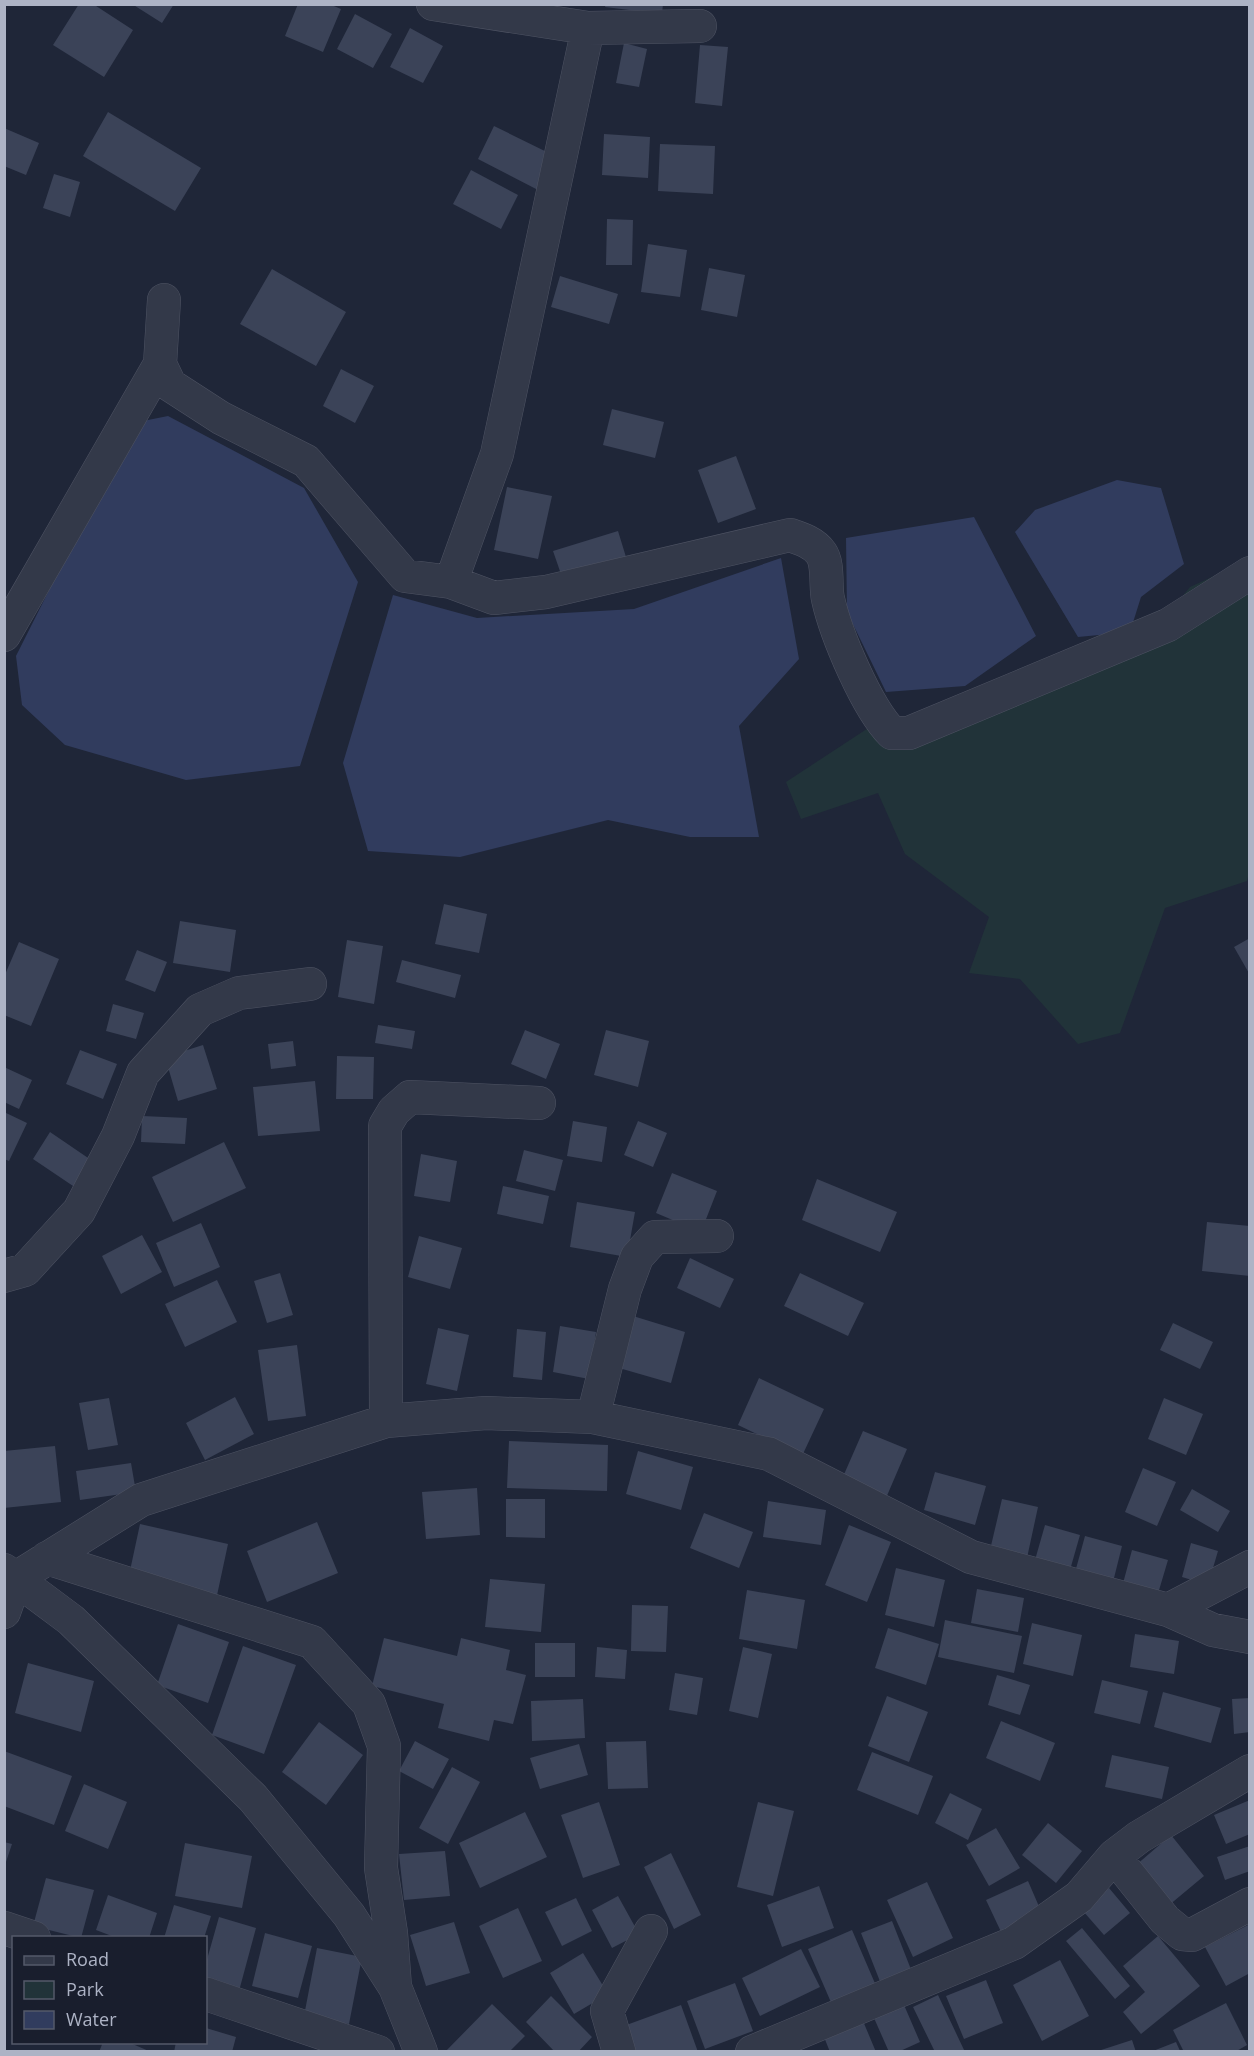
<svg xmlns="http://www.w3.org/2000/svg" width="1254" height="2056" font-family="'Open Sans',sans-serif">
	<style>
		.green { fill: #213339 }
		.water { fill: #313c5e }
		.building { fill: #3b4358 }
		.lines { fill: none; stroke-linecap: round; stroke-linejoin: round }
		.minor-casing { stroke: #4e5363; stroke-width: 34 }
		.minor { stroke: #333949; stroke-width: 33 }
	</style>
	<rect width="100%" height="100%" fill="#1f2638"/>
	<path class="green" d="M1249 560 1250 869 1247 881 1165 908 1120 1033 1078 1044 1020 979 969 973 989 917 905 854 878 793 801 819 786 782 882 719 990 708 1140 649 1190 587Z"/>
	<path class="water" d="M168 416 304 488 358 582 300 766 186 780 65 745 22 705 16 656 133 423Z
		M1117 480 1161 488 1184 564 1141 597 1130 632 1078 637 1015 532 1035 510Z
		M974 517 1036 636 965 686 886 692 847 612 846 538Z
		M781 558 799 659 739 726 759 837H690L608 820 460 857 368 851 343 763 393 595 477 618 634 609Z"/>
	<path class="building" d="M79 4H93L133 30 104 77 53 45Z
		M132 4H174L162 23Z
		M298 4H329L341 9 323 52 285 36Z
		M606 4H663L662 14 605 7Z
		M355 14 392 34 373 68 337 49Z
		M410 28 443 46 423 83 390 67Z
		M624 43 647 49 639 87 616 83Z
		M700 45 728 47 722 106 695 103Z
		M108 112 201 168 175 211 83 156Z
		M494 126 555 156 538 190 478 159Z
		M4 128 39 143 26 175 4 166Z
		M604 134 650 137 648 178 602 175Z
		M660 144 715 146 713 194 658 191Z
		M471 170 518 195 501 229 453 204Z
		M54 174 80 182 70 217 43 208Z
		M607 219 633 220 632 265H606Z
		M648 244 687 250 680 297 641 292Z
		M709 268 745 275 737 317 701 310Z
		M272 269 346 312 316 366 240 324Z
		M560 276 618 294 609 324 551 307Z
		M341 369 374 386 355 423 323 406Z
		M612 409 664 422 655 458 603 445Z
		M736 456 756 509 718 523 698 470Z
		M507 487 552 496 538 559 494 550Z
		M618 531 626 557 562 577 553 551Z
		M444 904 487 914 479 953 435 944Z
		M180 921 236 930 230 972 173 963Z
		M1250 938V975L1234 947Z
		M347 940 383 946 374 1004 338 997Z
		M19 942 59 959 31 1026 4 1015V977Z
		M137 950 167 962 155 992 125 980Z
		M402 960 461 975 455 998 396 982Z
		M113 1004 144 1013 136 1039 106 1031Z
		M378 1025 415 1031 412 1049 375 1043Z
		M525 1030 560 1044 546 1079 511 1064Z
		M606 1030 649 1041 638 1087 594 1075Z
		M293 1041 296 1066 271 1069 268 1044Z
		M203 1045 217 1089 178 1101 165 1057Z
		M80 1050 117 1064 103 1099 66 1084Z
		M337 1056 374 1057 373 1099H336Z
		M4 1067 32 1080 19 1109 4 1102Z
		M315 1081 320 1131 258 1136 253 1087Z
		M4 1112 27 1123 9 1161 4 1159Z
		M142 1116 187 1118 185 1144 141 1142Z
		M573 1121 607 1127 602 1162 567 1156Z
		M638 1121 667 1133 653 1167 624 1155Z
		M50 1132 94 1162 76 1188 33 1159Z
		M224 1142 246 1188 173 1222 152 1177Z
		M524 1150 563 1160 555 1191 516 1181Z
		M421 1154 457 1161 450 1202 414 1196Z
		M672 1173 717 1191 701 1232 656 1213Z
		M817 1179 897 1212 880 1252 802 1220Z
		M503 1186 549 1196 543 1224 497 1214Z
		M577 1202 635 1212 627 1257 570 1247Z
		M1207 1222 1250 1226V1276L1202 1271Z
		M201 1223 220 1267 174 1287 156 1243Z
		M142 1235 162 1272 121 1294 102 1256Z
		M419 1236 462 1248 450 1289 408 1277Z
		M690 1258 734 1279 720 1308 677 1288Z
		M280 1273 293 1315 267 1323 254 1281Z
		M800 1273 864 1303 848 1336 784 1306Z
		M217 1280 237 1322 185 1347 165 1304Z
		M633 1316 685 1332 671 1383 619 1368Z
		M1173 1323 1213 1342 1200 1369 1160 1350Z
		M560 1326 596 1332 589 1379 553 1372Z
		M438 1328 469 1335 457 1391 426 1384Z
		M517 1329 546 1332 542 1380 513 1377Z
		M297 1345 306 1416 268 1421 258 1350Z
		M759 1378 824 1409 802 1456 738 1425Z
		M235 1397 254 1434 205 1460 186 1423Z
		M109 1398 118 1445 88 1450 79 1403Z
		M1164 1398 1203 1414 1186 1455 1148 1439Z
		M863 1431 907 1449 886 1498 842 1479Z
		M509 1441 608 1445 607 1491 507 1488Z
		M55 1446 61 1502 4 1508V1451Z
		M638 1451 693 1467 681 1510 626 1494Z
		M131 1463 136 1492 80 1500 76 1471Z
		M1143 1468 1176 1482 1157 1526 1125 1512Z
		M935 1472 986 1486 975 1525 924 1510Z
		M477 1488 480 1535 426 1539 422 1492Z
		M1192 1489 1230 1511 1218 1532 1180 1510Z
		M506 1499H545V1538L506 1537Z
		M1002 1499 1038 1507 1027 1558 990 1550Z
		M768 1501 826 1510 821 1545 763 1537Z
		M704 1513 753 1532 739 1568 690 1548Z
		M317 1522 338 1573 267 1602 247 1551Z
		M140 1524 228 1544 216 1600 128 1580Z
		M849 1525 891 1542 867 1602 825 1585Z
		M1045 1525 1080 1535 1070 1570 1035 1560Z
		M1085 1536 1122 1546 1112 1586 1074 1576Z
		M1191 1543 1218 1551 1208 1585 1182 1577Z
		M1132 1550 1168 1560 1157 1597 1122 1587Z
		M896 1568 945 1580 934 1627 885 1615Z
		M490 1579 545 1584 541 1632 485 1627Z
		M977 1589 1024 1598 1018 1632 971 1623Z
		M747 1590 805 1600 797 1649 739 1639Z
		M632 1605 668 1606 666 1652 631 1651Z
		M945 1620 1022 1636 1014 1673 938 1657Z
		M1032 1623 1082 1635 1073 1676 1023 1664Z
		M178 1624 229 1642 208 1703 157 1685Z
		M888 1628 939 1644 926 1685 875 1668Z
		M1135 1634 1179 1641 1174 1674 1130 1667Z
		M384 1638 457 1656 461 1638 510 1650 506 1670 526 1675 513 1724 494 1720 489 1741 438 1728 444 1704 372 1686Z
		M535 1643H575V1677H535Z
		M243 1646 296 1665 264 1754 212 1735Z
		M597 1647 627 1650 625 1679 595 1677Z
		M743 1647 772 1654 758 1718 729 1711Z
		M28 1663 94 1681 81 1732 15 1713Z
		M675 1673 703 1678 697 1715 669 1710Z
		M997 1675 1030 1685 1020 1715 988 1705Z
		M1102 1680 1148 1691 1140 1724 1094 1713Z
		M1163 1692 1221 1708 1211 1743 1154 1727Z
		M887 1696 928 1712 909 1762 868 1746Z
		M1250 1698V1732L1234 1734 1232 1699Z
		M583 1699 585 1738 532 1741 531 1701Z
		M1001 1721 1055 1743 1040 1781 986 1758Z
		M319 1722 363 1755 326 1805 282 1772Z
		M415 1741 449 1759 433 1789 399 1771Z
		M646 1741 648 1788 608 1789 606 1742Z
		M579 1744 588 1775 540 1789 530 1758Z
		M4 1751 72 1776 54 1825 4 1806Z
		M872 1752 933 1776 918 1815 857 1790Z
		M1112 1755 1169 1767 1162 1799 1105 1787Z
		M452 1767 480 1782 448 1844 419 1828Z
		M84 1784 127 1802 108 1849 65 1831Z
		M950 1793 982 1809 968 1840 935 1823Z
		M1250 1800V1834L1226 1844 1214 1815Z
		M599 1802 620 1865 583 1878 561 1815Z
		M758 1802 794 1811 773 1896 737 1887Z
		M525 1812 547 1857 480 1888 459 1843Z
		M1048 1823 1082 1851 1056 1883 1022 1855Z
		M996 1828 1020 1868 989 1886 966 1845Z
		M1171 1835 1204 1876 1168 1906 1135 1866Z
		M4 1842 12 1844 5 1865H4Z
		M185 1843 252 1856 242 1908 175 1896Z
		M1250 1846V1871L1225 1880 1217 1857Z
		M445 1851 450 1896 404 1900 399 1854Z
		M671 1853 701 1915 674 1929 644 1867Z
		M46 1878 94 1890 81 1938 33 1926Z
		M1028 1881 1044 1918 1003 1936 986 1900Z
		M927 1882 953 1938 913 1957 887 1900Z
		M819 1886 834 1928 782 1947 767 1905Z
		M1109 1888 1130 1913 1104 1935 1083 1911Z
		M108 1895 157 1913 149 1938H117L96 1930Z
		M618 1896 639 1934 612 1948 592 1910Z
		M576 1898 592 1931 562 1946 545 1912Z
		M174 1905 211 1916 204 1938H164Z
		M518 1908 542 1961 503 1978 479 1926Z
		M219 1917 256 1928 239 1991 206 1982V1963Z
		M892 1921 912 1972 881 1984 861 1933Z
		M454 1922 470 1973 426 1986 410 1935Z
		M1250 1924V1973L1226 1986 1205 1947Z
		M1082 1928 1130 1986 1115 1999 1066 1941Z
		M852 1930 877 1988 833 2007 808 1949Z
		M265 1933 312 1946 298 1998 252 1986Z
		M1158 1936 1200 1986 1141 2034 1123 2012 1145 1992 1123 1966Z
		M317 1948 362 1957 349 2024 304 2016Z
		M801 1949 820 1987 760 2016 742 1978Z
		M583 1953 608 1994 574 2014 550 1973Z
		M1060 1960 1089 2016 1042 2041 1013 1985Z
		M986 1980 1003 2023 964 2039 946 1996Z
		M735 1983 753 2031 705 2049 687 2001Z
		M938 1995 965 2052H935L913 2007Z
		M551 1996 592 2037 578 2052H555L526 2022Z
		M1226 2003 1247 2045 1235 2052H1184L1173 2030Z
		M492 2004 525 2036 509 2052H445Z
		M681 2005 698 2052H630L621 2027Z
		M904 2005 920 2042 898 2052H889L874 2018Z
		M863 2021 876 2052H830L824 2037Z
		M206 2028 236 2037 232 2052H174L176 2042H206Z
		M1132 2040 1136 2052H1098V2051Z
		M103 2042H128L151 2052H99Z
		M1176 2042 1180 2051H1153Z"/>
	<g class="lines">
		<g class="minor-casing">
			<path id="minor" d="M433 4 588 28 700 26
				M164 300 160 364 170 385 221 418 306 461 405 576 451 582 497 454 588 28
				M451 582 494 598 546 592 790 535C802 539 814 543 821 553 829 564 825 587 828 599 836 635 867 708 892 733H909L1168 625 1250 573
				M4 635 160 364
				M4 1276 25 1270 79 1211 118 1136 143 1073 200 1010 239 993 310 984
				M593 1417 625 1289 637 1257 655 1237 717 1236
				M386 1421 385 1126 394 1111 410 1097 539 1103
				M47 1558 312 1642 369 1704 384 1746 381 1868 391 1933 395 1987
				M4 1570 71 1620 253 1798 349 1915 395 1987 421 2052
				M1168 1610 1250 1567
				M4 1612 16 1578 141 1500 386 1421 486 1413 593 1417 769 1454 971 1557 1168 1610 1213 1630 1250 1637
				M1114 1856 1165 1920 1182 1934 1192 1935 1250 1904
				M4 1928 34 1938
				M206 1994 378 2052
				M619 2052 607 2011 651 1931
				M752 2052 1014 1943 1079 1897 1114 1856 1139 1837 1250 1771"/>
		</g>
		<use href="#minor" class="minor"/>
	</g>
	<rect width="1254" height="2056" fill="none" stroke="#adb3c5" stroke-width="12"/>
	<rect x="12" y="1936" width="195" height="108" fill="#191e2d" stroke="#545a6a" stroke-width="1.5"/>
	<rect x="24" y="1956" width="30" height="9" fill="#333949" stroke="#545a6a" stroke-width="1.5"/>
	<text x="66" y="1966" font-size="18" fill="#adb3c5">Road</text>
	<rect x="24" y="1981" width="30" height="18" fill="#213339" stroke="#545a6a" stroke-width="1.5"/>
	<text x="66" y="1996" font-size="18" fill="#adb3c5">Park</text>
	<rect x="24" y="2011" width="30" height="18" fill="#313c5e" stroke="#545a6a" stroke-width="1.5"/>
	<text x="66" y="2026" font-size="18" fill="#adb3c5">Water</text>
</svg>
